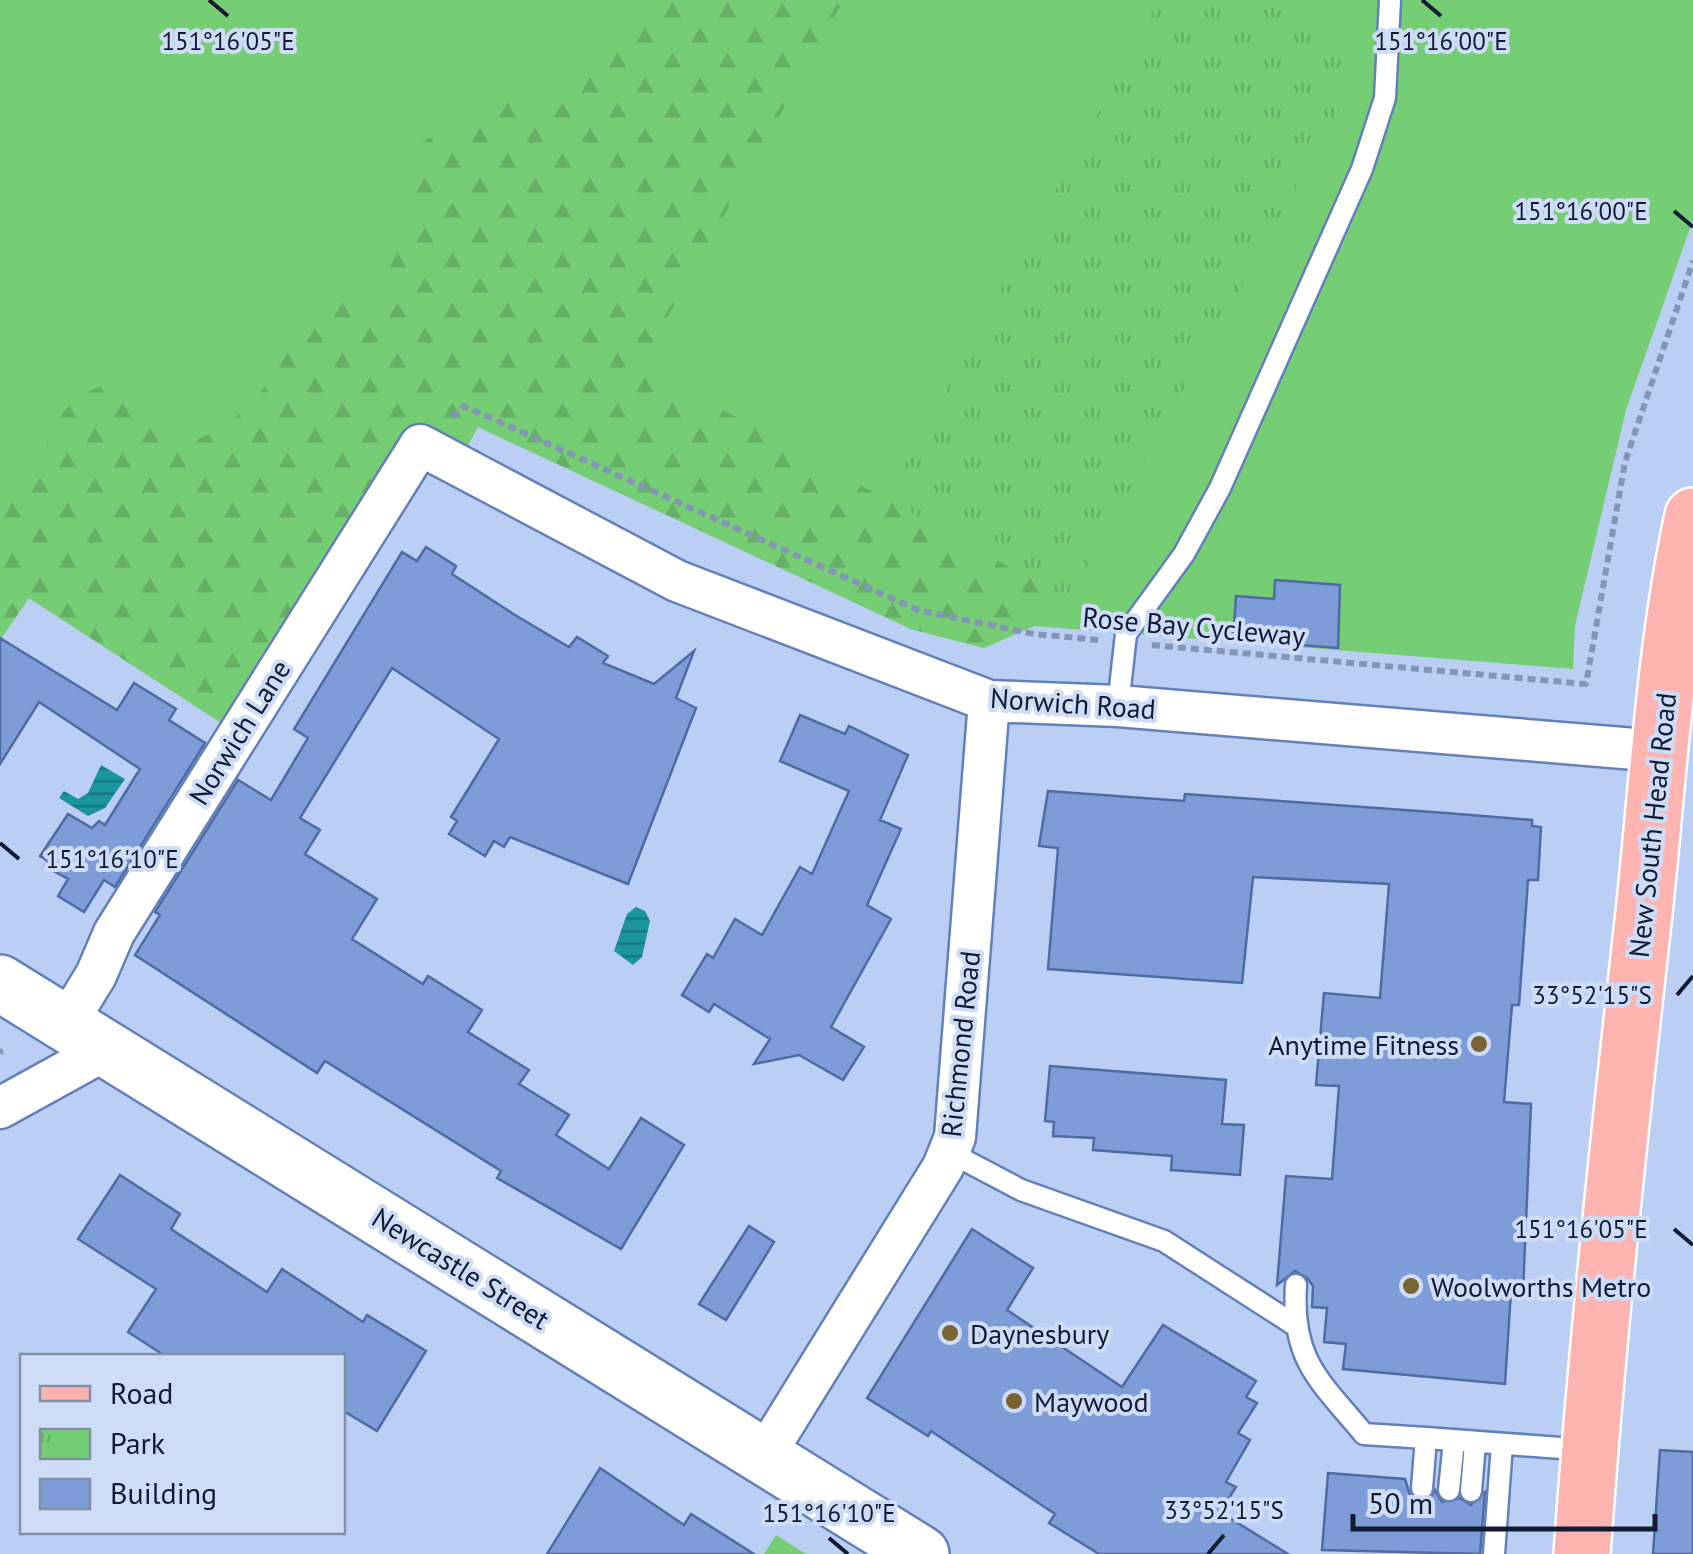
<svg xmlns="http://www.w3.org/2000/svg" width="1693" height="1554" font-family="'PT Sans',sans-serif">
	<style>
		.green { fill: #76ce74 }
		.forest { fill: url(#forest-firs) }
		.park { fill: url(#park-tufts) }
		.water { fill: url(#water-rules) }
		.building { fill: #7d9cd8; stroke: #4f6ba4; stroke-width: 2.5 }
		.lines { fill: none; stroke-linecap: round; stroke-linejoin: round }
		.lane-casing { stroke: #6380ba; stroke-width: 25 }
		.street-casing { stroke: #6380ba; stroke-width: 45 }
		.secondary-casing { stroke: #6380ba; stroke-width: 60 }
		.primary-casing { stroke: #fff; stroke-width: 60 }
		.path { stroke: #8495b6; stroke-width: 6; stroke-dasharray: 8 5; stroke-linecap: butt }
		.lane { stroke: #fff; stroke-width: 20 }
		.street { stroke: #fff; stroke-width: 40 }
		.secondary { stroke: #fff; stroke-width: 55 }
		.primary { stroke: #fdb3b0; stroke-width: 55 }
		.ticks { fill: none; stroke: #111c33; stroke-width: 4 }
		.poi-dot { fill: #7a6333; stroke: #cedcf5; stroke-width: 4 }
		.labels { text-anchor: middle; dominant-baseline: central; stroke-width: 8; stroke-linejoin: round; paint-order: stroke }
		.street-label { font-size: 28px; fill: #111c33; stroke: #cedcf5 }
		.poi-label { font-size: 28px; fill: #111c33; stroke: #cedcf5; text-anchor: start }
		.ticks-label { font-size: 25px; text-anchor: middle; fill: #111c33; stroke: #cedcf5; stroke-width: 8; stroke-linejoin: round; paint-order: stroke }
	</style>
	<defs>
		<pattern id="forest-firs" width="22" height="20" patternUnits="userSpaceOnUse" patternTransform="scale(2.5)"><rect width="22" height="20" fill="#76ce74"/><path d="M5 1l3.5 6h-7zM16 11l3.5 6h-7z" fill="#65b065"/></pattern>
		<pattern id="park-tufts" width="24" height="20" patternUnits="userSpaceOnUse" patternTransform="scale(2.5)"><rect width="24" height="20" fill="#76ce74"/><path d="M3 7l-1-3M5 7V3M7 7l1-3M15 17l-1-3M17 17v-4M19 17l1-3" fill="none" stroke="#65b065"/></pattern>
		<pattern id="water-rules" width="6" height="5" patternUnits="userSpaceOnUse" patternTransform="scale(2.5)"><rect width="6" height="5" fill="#1a949d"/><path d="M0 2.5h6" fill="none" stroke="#167881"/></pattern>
	</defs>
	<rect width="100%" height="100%" fill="#bbcff5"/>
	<path class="green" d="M0 0H1693V220L1626 410 1575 626 1573 669 1034 626 984 648 911 629 478 427 460 459 418 425 232 730 29 598 0 640Z"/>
	<path class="forest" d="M643 0H844L641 365 1052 590 1034 626 984 648 911 629 478 427 460 459 418 425 232 730 29 598 0 640V506L19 501C49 450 53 384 125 384 132 408 142 427 164 437 204 455 249 408 271 379 288 356 293 325 320 310 335 301 362 301 380 298L413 196 422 142 475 110 547 94 597 70Z"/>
	<path class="park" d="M1159 0H1267L1359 50 1365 66 1323 139 1311 144 1313 156 1273 229 1259 233 1263 246 1225 316 1211 323 1215 337 1172 409 1160 414 1163 427 1124 500 1111 505 1114 518 1069 599 886 499 929 418 944 413 941 397 979 327 994 323 992 306 1029 237 1044 233 1041 217 1079 146 1094 142 1091 127 1128 56 1145 50 1141 35Z
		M776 1535 806 1554H764Z"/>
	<path class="water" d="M101 765 125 779 105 808 88 816 59 798 64 791 78 799 88 793Z
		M636 907 645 911 650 921 642 957 633 965 614 951 627 914Z"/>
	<path class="building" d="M426 547 456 566 452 574 515 615 569 647 577 637 608 656 603 663 654 684 694 651 676 698 696 708 628 884 510 837 504 847 494 841 485 856 449 834 457 821 451 817 499 739 392 668 300 818 320 830 305 854 377 899 352 939 423 984 428 976 482 1010 468 1032 529 1070 519 1084 569 1115 556 1135 609 1169 641 1118 684 1145 621 1249 497 1178 501 1171 325 1061 317 1073 135 955 160 915 155 912 238 780 271 800 308 738 294 729 402 552 417 561Z
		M1275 580 1340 585 1338 648 1233 640 1236 596 1274 599Z
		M0 638 117 710 134 683 176 709 169 720 205 743 115 887 104 880 84 912 58 896 68 879 45 866 48 861 40 856 68 814 92 828 99 821 105 825 140 769 39 702 0 764Z
		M800 715 845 734 849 726 908 755 880 820 901 829 867 905 891 919 831 1027 864 1047 843 1080 799 1055 754 1064 770 1039 714 1004 709 1012 682 995 707 954 713 958 735 919 762 935 800 867 812 874 849 791 780 761Z
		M1048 791 1184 801 1185 794 1446 813 1532 820V826L1541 827 1538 880H1528L1519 1005H1512L1504 1102 1531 1104 1523 1292 1511 1291 1505 1384 1343 1369 1346 1344 1324 1342 1327 1308 1312 1307 1313 1286 1307 1278 1295 1271 1277 1285 1286 1176 1332 1179 1339 1086 1316 1085 1324 993 1380 998 1389 884 1253 877 1242 983 1048 969 1058 848 1039 846Z
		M1050 1066 1226 1080 1222 1124 1244 1125 1240 1175 1171 1170 1172 1156 1093 1150 1094 1138 1053 1136 1054 1122 1045 1121Z
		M120 1175 180 1214 171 1229 267 1292 282 1269 363 1322 367 1315 426 1351 377 1431 342 1410V1356H165L128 1332 156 1289 78 1239Z
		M749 1226 774 1242 726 1320 699 1304Z
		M972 1229 1033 1268 1007 1310 1122 1387 1163 1325 1256 1381 1246 1397 1257 1403 1238 1433 1250 1440 1226 1482 1236 1487 1220 1512 1288 1554H1099L1049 1523 1055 1514 931 1431 928 1436 867 1398Z
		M1660 1450 1693 1452V1554H1653Z
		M600 1468 684 1525 691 1514 754 1554H547Z
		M1328 1473 1405 1479 1410 1495 1420 1502 1429 1500 1435 1490 1442 1502 1460 1498 1471 1505 1485 1492 1480 1554 1322 1550Z"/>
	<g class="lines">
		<g class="lane-casing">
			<path id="lane" d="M1118 706 1126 634 1184 554 1220 488 1362 169 1385 98 1390 0
				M949 1152 1021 1190 1164 1241 1293 1324
				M1296 1285C1291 1360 1319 1380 1364 1434L1426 1438
				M1422 1488 1426 1438 1588 1450
				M1449 1490 1454 1441
				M1471 1491 1475 1443
				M1494 1554 1502 1444"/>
		</g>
		<g class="street-casing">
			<path id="street" d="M66 1024 96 975 114 933 420 445 677 581 989 701 1118 706 1659 751
				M0 1108 107 1049
				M764 1456 943 1167 955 1137 989 701"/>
		</g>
		<g class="secondary-casing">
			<path id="secondary" d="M0 983 921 1554"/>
		</g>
		<g class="primary-casing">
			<path id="primary" d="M1582 1554C1597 1340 1620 1127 1644 913 1658 781 1665 646 1693 516"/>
		</g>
		<path class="path" d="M452 417 464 406 918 610 1034 634 1099 640
			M1152 645 1586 684 1625 462 1693 261
			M0 1052 3 1051"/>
		<use href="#lane" class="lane"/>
		<use href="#street" class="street"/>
		<use href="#secondary" class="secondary"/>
		<use href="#primary" class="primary"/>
	</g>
	<path class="ticks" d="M209 0 228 16M1422 0 1441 16M1674 211 1693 227M0 843 19 859M1677 995 1693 976M1674 1229 1693 1245M829 1538 848 1554M1208 1554 1224 1535"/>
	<g class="poi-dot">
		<circle cx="1479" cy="1044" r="10"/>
		<circle cx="1411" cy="1286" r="10"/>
		<circle cx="950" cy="1333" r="10"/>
		<circle cx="1014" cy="1401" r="10"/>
	</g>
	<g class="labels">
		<g class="street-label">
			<text transform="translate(1194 626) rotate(5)">Rose Bay Cycleway</text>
			<text transform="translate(1073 703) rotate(4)">Norwich Road</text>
			<text transform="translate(239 732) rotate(-58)">Norwich Lane</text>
			<text transform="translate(1652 825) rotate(-84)">New South Head Road</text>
			<text transform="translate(960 1044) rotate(-84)">Richmond Road</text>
			<text transform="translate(461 1268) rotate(32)">Newcastle Street</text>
		</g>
		<g class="poi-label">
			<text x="1459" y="1044" text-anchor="end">Anytime Fitness</text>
			<text x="1431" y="1286">Woolworths Metro</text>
			<text x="970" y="1333">Daynesbury</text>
			<text x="1034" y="1401">Maywood</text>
		</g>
	</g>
	<g class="ticks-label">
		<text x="1441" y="50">151°16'00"E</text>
		<text x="228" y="50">151°16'05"E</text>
		<text x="1581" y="220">151°16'00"E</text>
		<text x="112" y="868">151°16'10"E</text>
		<text x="1592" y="1004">33°52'15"S</text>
		<text x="1581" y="1238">151°16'05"E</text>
		<text x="1224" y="1519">33°52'15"S</text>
		<text x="829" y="1522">151°16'10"E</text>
	</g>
	<rect x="20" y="1354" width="325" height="180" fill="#cedcf5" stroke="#828fa7" stroke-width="2.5"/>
	<rect x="40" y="1386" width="50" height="15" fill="#fdb3b0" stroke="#828fa7" stroke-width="2.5"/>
	<text x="110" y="1404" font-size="30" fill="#111c33">Road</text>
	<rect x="40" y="1429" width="50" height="30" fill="url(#park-tufts)" stroke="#828fa7" stroke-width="2.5"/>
	<text x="110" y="1454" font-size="30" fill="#111c33">Park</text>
	<rect x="40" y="1479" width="50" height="30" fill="#7d9cd8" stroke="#828fa7" stroke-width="2.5"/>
	<text x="110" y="1504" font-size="30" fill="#111c33">Building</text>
	<path d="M1353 1514v15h302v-15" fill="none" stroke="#111c33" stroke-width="5"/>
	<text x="1368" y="1514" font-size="30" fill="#111c33" stroke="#cedcf5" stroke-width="8" paint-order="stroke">50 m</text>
</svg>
